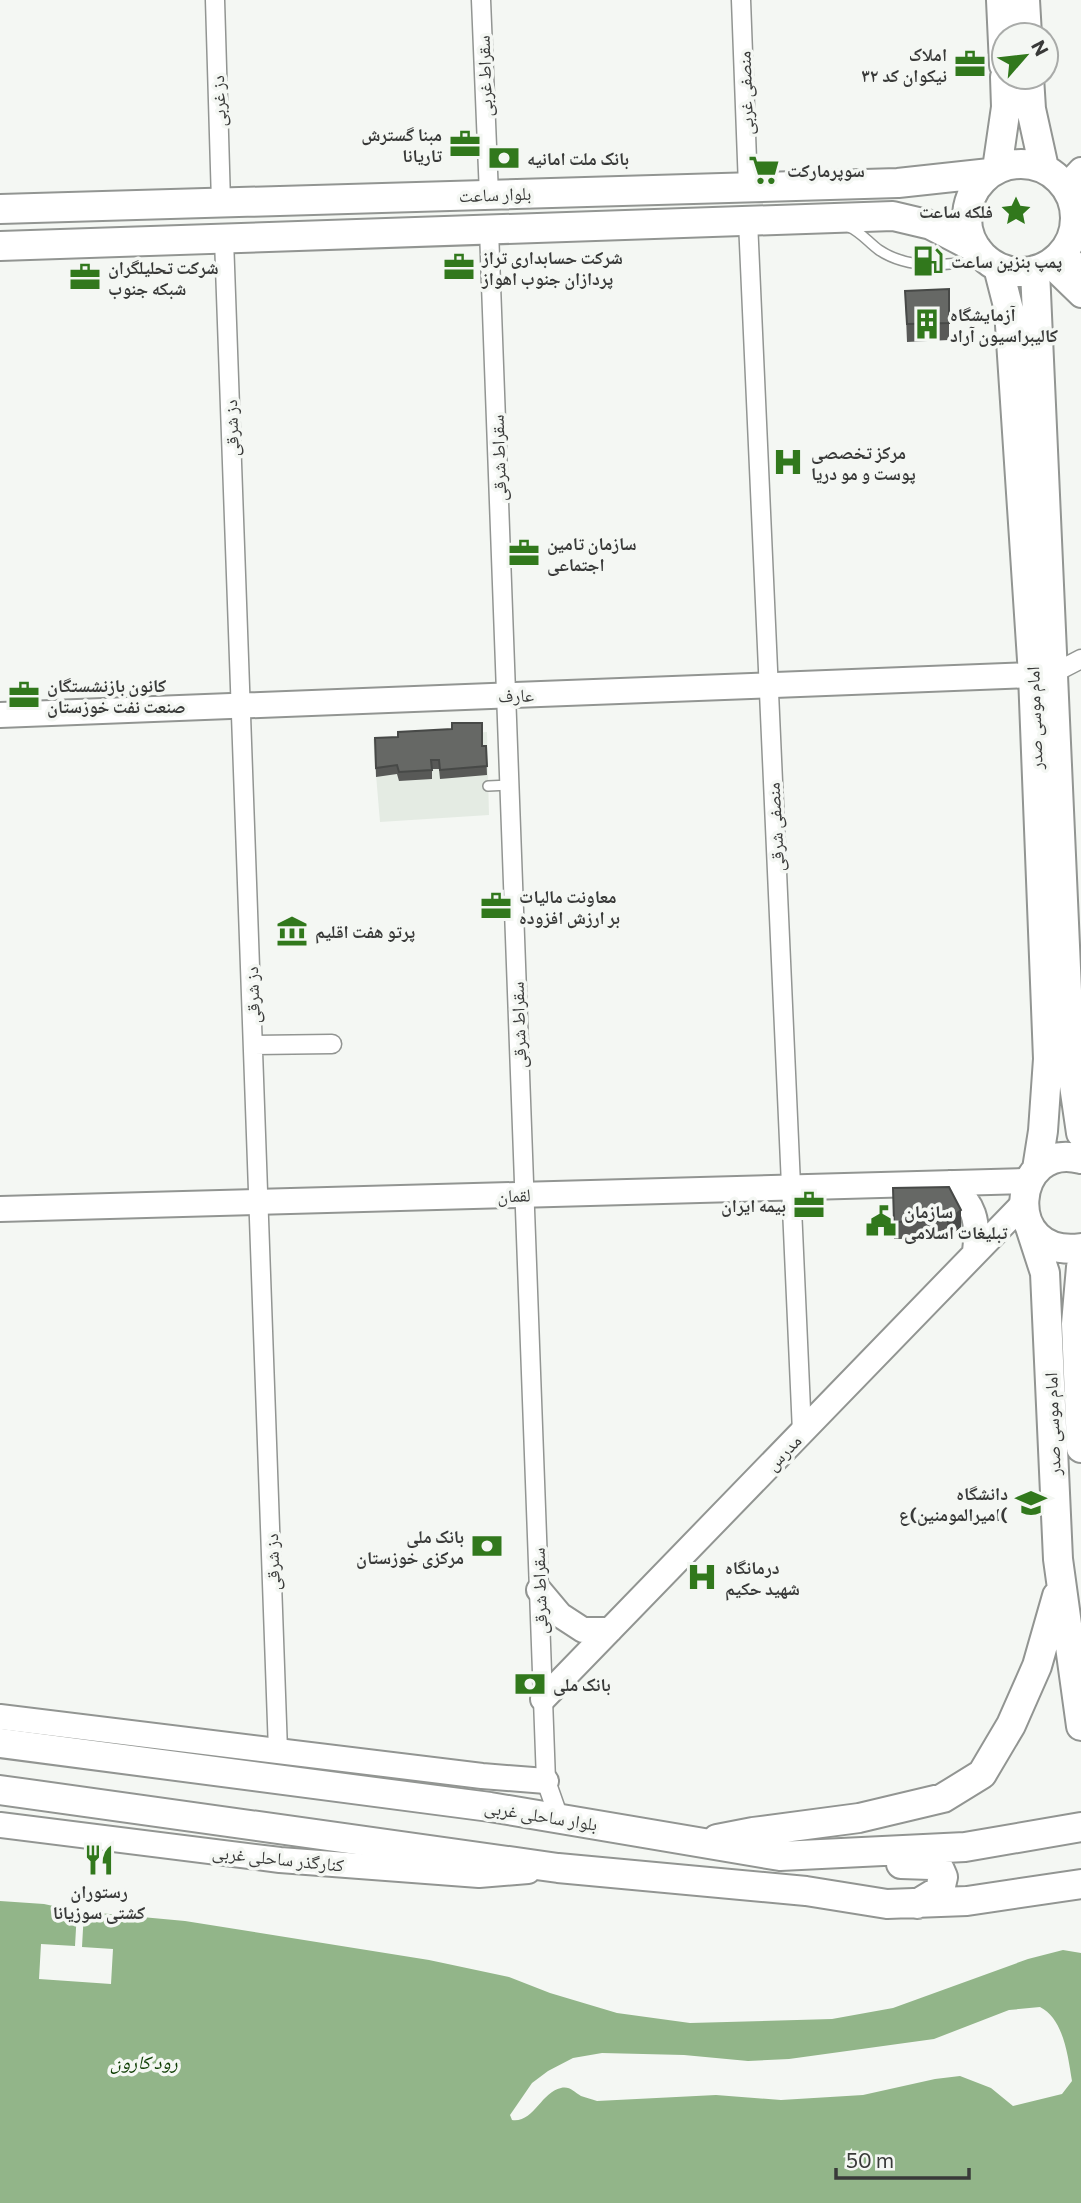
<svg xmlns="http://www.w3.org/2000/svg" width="1081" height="2203" font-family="Commissioner,'Noto Naskh Arabic',sans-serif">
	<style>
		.built { fill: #e4ebe3 }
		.water { fill: #92b589; fill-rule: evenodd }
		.pier { fill: #f4f7f3 }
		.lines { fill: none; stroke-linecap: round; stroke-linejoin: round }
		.lane-casing { stroke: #929592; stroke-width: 12 }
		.street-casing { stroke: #929592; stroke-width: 21 }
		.secondary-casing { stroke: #929592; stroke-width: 28 }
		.primary-casing { stroke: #929592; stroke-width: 32 }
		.lane { stroke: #fff; stroke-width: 9 }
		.street { stroke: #fff; stroke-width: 18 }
		.secondary { stroke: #fff; stroke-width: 24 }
		.primary { stroke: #fff; stroke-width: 28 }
		.wall { fill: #585957 }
		.shaded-wall { fill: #474947 }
		.building { fill: #666865; stroke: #474947; stroke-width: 2 }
		.labels { text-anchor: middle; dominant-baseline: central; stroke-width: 7; stroke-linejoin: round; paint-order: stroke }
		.poi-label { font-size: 18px; font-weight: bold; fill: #393a39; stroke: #f4f7f3; text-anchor: start }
		.street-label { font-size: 18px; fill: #393a39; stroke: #f4f7f3 }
		.water-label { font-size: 19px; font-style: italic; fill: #0c3c00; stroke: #f4f7f3 }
	</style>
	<rect width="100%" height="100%" fill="#f4f7f3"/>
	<path class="built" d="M487 732 489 815 380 822 373 739Z"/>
	<path class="water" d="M0 1901 44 1904 77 1911 185 1921 429 1960 509 1977 550 1993 617 2013 690 2023 832 2019 893 2008 1028 1959 1063 1950 1081 1953V2203H0ZM1040 2007C1064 2019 1068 2057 1072 2081L1062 2094 1013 2106 991 2088 960 2076 935 2079 863 2095 781 2100 716 2095 597 2101C592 2099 586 2098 581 2096 574 2092 570 2086 561 2088 541 2092 534 2123 512 2120L510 2115 532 2083 548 2071 573 2058 602 2053 684 2055 748 2061 789 2059 934 2039 1009 2010Z"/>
	<path class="pier" d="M77 1911H84L82 1947 113 1949 111 1984 39 1979 41 1944 75 1946Z"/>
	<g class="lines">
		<g class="lane-casing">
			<path id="lane" d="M849 227C861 232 869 243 879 250 910 271 951 265 986 259
				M488 786 510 785"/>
		</g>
		<g class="street-casing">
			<path id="street" d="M215 0 221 202
				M481 0 489 195
				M741 0 748 187
				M748 221 802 1432
				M489 230 546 1781 559 1818
				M224 239 278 1751
				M1047 674 1054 673 1081 659
				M254 1045 332 1044"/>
		</g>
		<g class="secondary-casing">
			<path id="secondary" d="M1065 187 1081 170
				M1063 253 1081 270
				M1049 264 1081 295
				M0 715 1033 675
				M950 1183C974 1204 979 1220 975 1252
				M0 1209 1028 1181
				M539 1590 560 1615 583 1630H610
				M543 1699 1023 1204
				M0 1717 482 1776 546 1781
				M0 1825 280 1860 479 1875 528 1871"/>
		</g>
		<g class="primary-casing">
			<path id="primary" d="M1001 0 1004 65
				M1025 0 1027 35
				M1029 77 1031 109 1044 168
				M967 218a54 54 0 1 1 108 0a54 54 0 1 1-108 0Z
				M997 169 1006 107 1005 77
				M0 209 898 183 990 173
				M0 246 893 216 931 225 977 249
				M998 267 1009 310 1033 675 1048 1059 1043 1131 1037 1169
				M1035 270 1070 1058 1081 1133
				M1081 1159C1011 1140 1000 1259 1081 1248
				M1030 1227 1045 1273 1058 1559 1081 1726
				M1081 1267 1076 1324 1081 1448
				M0 1743 490 1807 780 1856 965 1847 1081 1827
				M0 1790 558 1868 806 1891 887 1904 967 1901 1081 1884
				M717 1839 753 1832 859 1818 943 1798 982 1774 1011 1725 1037 1666 1057 1596
				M901 1864 931 1865 940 1870 943 1877 940 1890 917 1904"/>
		</g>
		<use href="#lane" class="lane"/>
		<use href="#street" class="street"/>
		<use href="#secondary" class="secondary"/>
		<use href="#primary" class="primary"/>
	</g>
	<path class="wall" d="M949 289V340L907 342 905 291Z
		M375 738 486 746 487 775 440 779 439 769H432V779L399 781 397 774 376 777Z
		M893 1188 961 1227 947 1239H894Z"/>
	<path class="shaded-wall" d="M961 1210V1227L947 1239V1221Z"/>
	<path class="building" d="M949 289V323L907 324 905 291Z
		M452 723H482V746H486L487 766 440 770 439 760H431L432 770 399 772 397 765 376 768 375 738 398 737V732L452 729Z
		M949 1187 961 1210 947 1221 894 1222 893 1188Z"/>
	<defs>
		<g id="office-bare" transform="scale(2.415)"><path d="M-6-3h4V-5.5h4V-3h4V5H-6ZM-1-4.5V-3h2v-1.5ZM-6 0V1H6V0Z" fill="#31781c" stroke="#f4f7f3" stroke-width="2.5" paint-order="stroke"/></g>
		<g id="bank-bare" transform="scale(2.415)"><path d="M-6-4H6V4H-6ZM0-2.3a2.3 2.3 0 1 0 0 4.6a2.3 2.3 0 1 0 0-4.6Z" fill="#31781c" stroke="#f4f7f3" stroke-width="2.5" paint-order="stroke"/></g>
		<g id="supermarket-bare" transform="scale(2.415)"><path d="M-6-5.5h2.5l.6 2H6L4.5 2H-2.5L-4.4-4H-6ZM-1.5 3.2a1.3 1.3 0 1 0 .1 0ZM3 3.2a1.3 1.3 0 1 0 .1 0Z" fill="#31781c" stroke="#f4f7f3" stroke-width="2.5" paint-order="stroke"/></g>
		<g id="sight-bare" transform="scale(2.415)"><path d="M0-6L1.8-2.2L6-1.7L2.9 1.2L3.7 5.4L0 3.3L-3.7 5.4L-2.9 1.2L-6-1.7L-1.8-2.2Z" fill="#31781c" stroke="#f4f7f3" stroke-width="2.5" paint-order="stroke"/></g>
		<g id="fuel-bare" transform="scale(2.415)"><path d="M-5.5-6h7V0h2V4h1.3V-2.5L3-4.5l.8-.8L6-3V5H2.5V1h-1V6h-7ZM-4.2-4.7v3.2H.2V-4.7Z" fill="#31781c" stroke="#f4f7f3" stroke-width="2.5" paint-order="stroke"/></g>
		<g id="building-bare" transform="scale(2.415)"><path d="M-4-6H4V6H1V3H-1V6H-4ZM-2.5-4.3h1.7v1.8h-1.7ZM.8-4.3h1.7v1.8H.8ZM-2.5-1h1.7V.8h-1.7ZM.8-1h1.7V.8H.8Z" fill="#31781c" stroke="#f4f7f3" stroke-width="2.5" paint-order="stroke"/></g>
		<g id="hospital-bare" transform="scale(2.415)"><path d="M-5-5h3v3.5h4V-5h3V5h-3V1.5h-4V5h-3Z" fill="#31781c" stroke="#f4f7f3" stroke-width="2.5" paint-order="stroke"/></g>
		<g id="museum-bare" transform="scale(2.415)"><path d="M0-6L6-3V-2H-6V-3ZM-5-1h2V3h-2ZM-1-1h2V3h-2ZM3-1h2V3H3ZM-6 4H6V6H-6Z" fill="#31781c" stroke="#f4f7f3" stroke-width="2.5" paint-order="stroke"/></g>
		<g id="civic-bare" transform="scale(2.415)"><path d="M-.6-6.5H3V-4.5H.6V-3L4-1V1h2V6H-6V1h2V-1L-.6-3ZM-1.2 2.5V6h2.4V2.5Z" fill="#31781c" stroke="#f4f7f3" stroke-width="2.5" paint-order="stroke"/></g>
		<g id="university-bare" transform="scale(2.415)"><path d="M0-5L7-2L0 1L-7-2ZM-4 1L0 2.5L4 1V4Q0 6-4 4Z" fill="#31781c" stroke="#f4f7f3" stroke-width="2.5" paint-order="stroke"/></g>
		<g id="restaurant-bare" transform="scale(2.415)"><path d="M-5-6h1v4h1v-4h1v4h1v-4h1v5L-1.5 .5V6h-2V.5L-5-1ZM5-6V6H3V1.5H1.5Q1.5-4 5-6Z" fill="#31781c" stroke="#f4f7f3" stroke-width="2.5" paint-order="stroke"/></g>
	</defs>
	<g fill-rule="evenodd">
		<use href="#office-bare" x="970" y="64"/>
		<use href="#office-bare" x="465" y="144"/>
		<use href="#bank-bare" x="504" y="158"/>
		<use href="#supermarket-bare" x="764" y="170"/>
		<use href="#sight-bare" x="1016" y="211"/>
		<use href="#fuel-bare" x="928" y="261"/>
		<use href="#office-bare" x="459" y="267"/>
		<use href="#office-bare" x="85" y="277"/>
		<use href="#building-bare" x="927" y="324"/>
		<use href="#hospital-bare" x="788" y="462"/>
		<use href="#office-bare" x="524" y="553"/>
		<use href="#office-bare" x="24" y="695"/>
		<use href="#office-bare" x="496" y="906"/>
		<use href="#museum-bare" x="292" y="931"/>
		<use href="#office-bare" x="809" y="1205"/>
		<use href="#civic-bare" x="881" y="1221"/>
		<use href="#university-bare" x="1031" y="1503"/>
		<use href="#bank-bare" x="487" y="1546"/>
		<use href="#hospital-bare" x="702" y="1577"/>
		<use href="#bank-bare" x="530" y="1684"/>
		<use href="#restaurant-bare" x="99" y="1860"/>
	</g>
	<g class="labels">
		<g class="poi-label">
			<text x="947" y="54" text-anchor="end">املاک<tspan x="947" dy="21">نیکوان کد ۳۲</tspan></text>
			<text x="442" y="134" text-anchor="end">مبنا گسترش<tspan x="442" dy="21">تاریانا</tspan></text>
			<text x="527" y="158">بانک ملت امانیه</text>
			<text x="787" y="170">سوپرمارکت</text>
			<text x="993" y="211" text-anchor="end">فلکه ساعت</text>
			<text x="482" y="257">شرکت حسابداری تراز<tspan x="482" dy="21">پردازان جنوب اهواز</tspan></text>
			<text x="951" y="261">پمپ بنزین ساعت</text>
			<text x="108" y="267">شرکت تحلیلگران<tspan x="108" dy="21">شبکه جنوب</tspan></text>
			<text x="950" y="314">آزمایشگاه<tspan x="950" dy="21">کالیبراسیون آراد</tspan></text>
			<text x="811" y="452">مرکز تخصصی<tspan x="811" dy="21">پوست و مو دریا</tspan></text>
			<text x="547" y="543">سازمان تامین<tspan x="547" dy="21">اجتماعی</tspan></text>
			<text x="47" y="685">کانون بازنشستگان<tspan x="47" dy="21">صنعت نفت خوزستان</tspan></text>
			<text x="519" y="896">معاونت مالیات<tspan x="519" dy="21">بر ارزش افزوده</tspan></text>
			<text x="315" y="931">پرتو هفت اقلیم</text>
			<text x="786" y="1205" text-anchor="end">بیمه ایران</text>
			<text x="904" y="1211">سازمان<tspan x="904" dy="21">تبلیغات اسلامی</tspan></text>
			<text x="1008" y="1493" text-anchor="end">دانشگاه<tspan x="1008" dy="21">امیرالمومنین)ع(</tspan></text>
			<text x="464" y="1536" text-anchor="end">بانک ملی<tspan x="464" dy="21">مرکزی خوزستان</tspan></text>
			<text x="725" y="1567">درمانگاه<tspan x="725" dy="21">شهید حکیم</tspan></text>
			<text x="553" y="1684">بانک ملی</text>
			<text x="99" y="1891" text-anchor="middle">رستوران<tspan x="99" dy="21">کشتی سوزیانا</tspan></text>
		</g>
		<g class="street-label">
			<text transform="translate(484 76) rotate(-92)">سقراط غربی</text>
			<text transform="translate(745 93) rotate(-92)">منصفی غربی</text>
			<text transform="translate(218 101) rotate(-92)">دز غربی</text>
			<text transform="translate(495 194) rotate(-2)">بلوار ساعت</text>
			<text transform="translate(231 428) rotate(-92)">دز شرقی</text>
			<text transform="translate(498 458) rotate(-92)">سقراط شرقی</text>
			<text transform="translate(516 695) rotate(-2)">عارف</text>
			<text transform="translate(1034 718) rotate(-92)">امام موسی صدر</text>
			<text transform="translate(775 827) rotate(-93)">منصفی شرقی</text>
			<text transform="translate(252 995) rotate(-92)">دز شرقی</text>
			<text transform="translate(518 1025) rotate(-92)">سقراط شرقی</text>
			<text transform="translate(514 1195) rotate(-2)">لقمان</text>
			<text transform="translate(1052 1424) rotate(-92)">امام موسی صدر</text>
			<text transform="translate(783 1452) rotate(-46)">مدرس</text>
			<text transform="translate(272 1562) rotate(-92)">دز شرقی</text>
			<text transform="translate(539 1591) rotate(-92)">سقراط شرقی</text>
			<text transform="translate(541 1815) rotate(9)">بلوار ساحلی غربی</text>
			<text transform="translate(278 1858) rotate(6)">کنارگذر ساحلی غربی</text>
		</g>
		<g class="water-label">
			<text x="144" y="2061">رود کارون</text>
		</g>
	</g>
	<g transform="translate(1025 56) rotate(62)"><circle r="33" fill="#f4f7f3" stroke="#a9aba9" stroke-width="2"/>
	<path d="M0-5L12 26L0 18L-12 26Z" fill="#31781c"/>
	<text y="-10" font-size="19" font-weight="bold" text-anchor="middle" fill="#393a39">N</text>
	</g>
	<path d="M836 2168v10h133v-10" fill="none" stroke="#393a39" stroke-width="3.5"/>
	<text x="846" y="2168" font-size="21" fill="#393a39" stroke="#f4f7f3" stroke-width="5" paint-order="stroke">50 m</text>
</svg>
